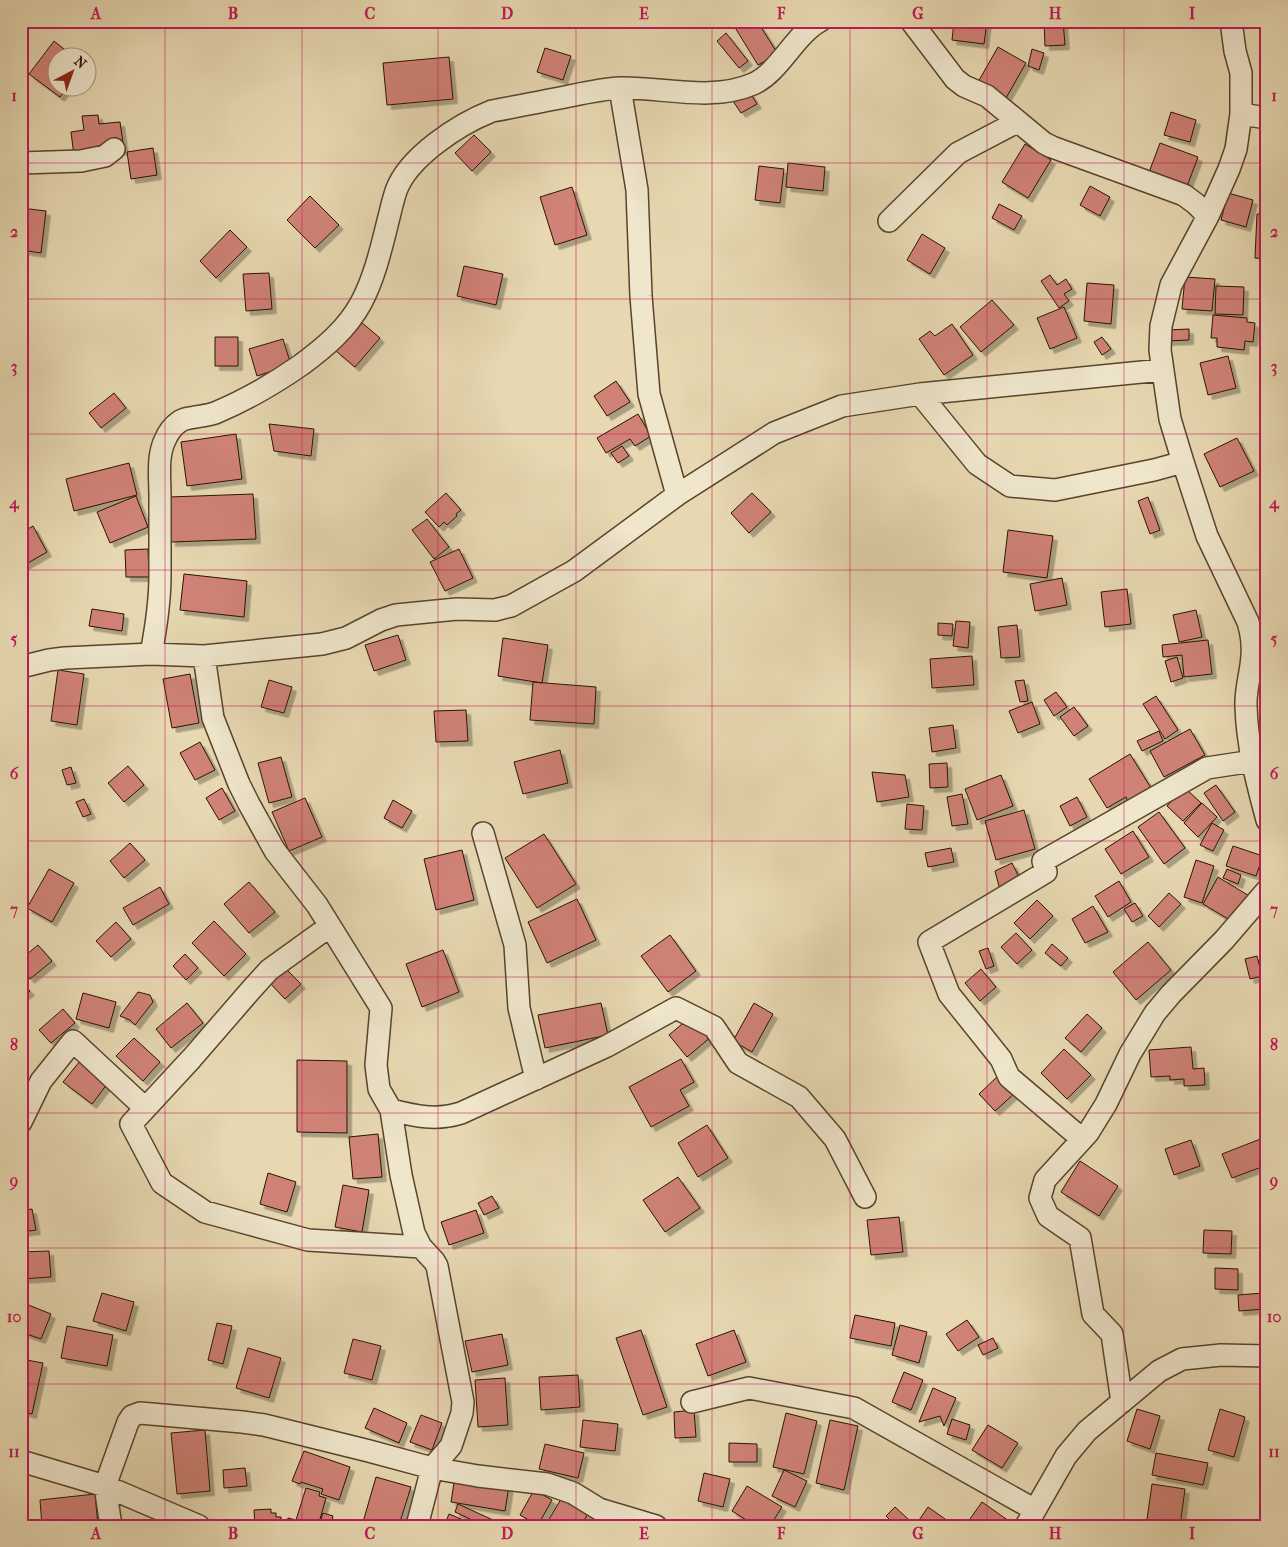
<svg xmlns="http://www.w3.org/2000/svg" width="1288" height="1547" font-family="'IM FELL French Canon',serif">
	<style>
		.building { fill: #d08277; stroke: #291300; filter: url(#shadow) }
		.lines { fill: none; stroke-linecap: round; stroke-linejoin: round }
		.minor-casing { stroke: #58442c; stroke-width: 24 }
		.minor { stroke: #efe6cc; stroke-width: 21 }
		.grid { fill: none; stroke: #c2185b; stroke-width: 1; stroke-opacity: 0.55 }
		.neatline { fill: none; stroke: #c2185b; stroke-width: 2 }
		.grid-label { font-size: 16px; text-anchor: middle; font-weight: bold; fill: #c2185b }
	</style>
	<defs>
		<filter id="shadow"><feDropShadow dx="4.5" dy="4.5" stdDeviation="0" flood-color="#0004"/></filter>
	</defs>
	<rect width="100%" height="100%" fill="#e7d8b1"/>
	<filter id="stains"><feTurbulence type="fractalNoise" baseFrequency=".004" numOctaves="4"/><feColorMatrix values="0 0 0 0 .2 0 0 0 0 .09 0 0 0 0 .02 0 0 0 .5 -.17"/></filter>
	<radialGradient id="worn" r=".72"><stop offset=".6" stop-color="#630" stop-opacity="0"/><stop offset="1" stop-color="#630" stop-opacity=".3"/></radialGradient>
	<path class="building" d="M731 21H757L778 54 758 65Z
		M954 21H987L984 44 952 40Z
		M1044 21H1063L1065 45 1045 46Z
		M726 33 748 61 739 68 717 41Z
		M54 41 75 58H58V88H67L60 97 29 74Z
		M998 47 1026 63 1006 98 978 82Z
		M545 48 571 56 563 80 537 72Z
		M1032 49 1044 53 1039 70 1028 66Z
		M449 57 453 99 387 105 383 63Z
		M749 91 757 104 741 113 733 101Z
		M1171 112 1196 120 1190 142 1164 135Z
		M98 115 99 124 120 122 124 150 74 156 71 132 84 130 82 116Z
		M474 135 491 152 472 171 455 153Z
		M1160 143 1198 157 1186 189 1148 175Z
		M1025 144 1051 160 1028 198 1002 182Z
		M153 148 157 175 131 179 127 152Z
		M788 163 825 167 823 191 786 187Z
		M759 166 784 169 780 203 755 200Z
		M1090 186 1110 197 1100 216 1080 205Z
		M572 187 587 235 555 245 540 197Z
		M1228 193 1253 200 1246 227 1221 220Z
		M310 196 339 225 315 248 287 220Z
		M999 204 1022 216 1014 230 992 218Z
		M21 208 46 211 41 253 21 250Z
		M1257 214H1267V259L1255 258Z
		M230 230 247 247 216 278 200 261Z
		M922 234 945 248 930 274 907 260Z
		M464 266 503 274 496 305 457 296Z
		M269 273 272 309 246 311 243 274Z
		M1050 275 1057 285 1066 279 1072 289 1064 294 1069 301 1059 308 1041 281Z
		M1185 277 1215 279 1212 311 1182 309Z
		M1087 283 1114 285 1111 324 1084 321Z
		M1216 286 1244 287 1243 315 1215 314Z
		M992 300 1014 325 981 352 960 327Z
		M1064 307 1077 338 1050 349 1037 318Z
		M1213 315 1247 318V322L1255 323 1253 342 1245 341 1244 350 1217 347V338H1211Z
		M361 322 380 338 355 367 336 351Z
		M952 324 973 355 944 375 919 339 930 331 935 336Z
		M1189 329V340L1167 341V330Z
		M215 337H238V366H215Z
		M1102 337 1111 349 1102 355 1094 342Z
		M283 339 291 365 257 376 249 349Z
		M1228 356 1236 388 1208 395 1200 363Z
		M616 381 630 402 607 416 594 396Z
		M114 393 126 408 101 428 89 413Z
		M638 414 651 436 635 446 630 439 606 453 597 438Z
		M269 424 314 429 311 456 274 451Z
		M236 434 242 479 187 486 181 442Z
		M1237 438 1254 471 1220 487 1204 454Z
		M622 446 629 456 618 463 611 453Z
		M129 463 137 495 74 511 66 479Z
		M446 493 461 510 456 514 457 516 447 525 444 522 439 527 425 512Z
		M752 493 771 512 749 533 731 513Z
		M253 494 256 539 171 542 169 497Z
		M136 496 148 527 110 543 97 512Z
		M1148 497 1160 530 1150 534 1138 501Z
		M427 519 449 547 434 559 412 530Z
		M33 526 47 552 21 567V533Z
		M1008 530 1053 536 1047 578 1003 572Z
		M148 549 149 577H126L125 550Z
		M459 549 473 578 445 591 430 562Z
		M184 574 247 581 244 617 180 610Z
		M1062 578 1067 605 1035 611 1030 584Z
		M1127 589 1131 624 1105 627 1101 592Z
		M92 609 124 614 122 631 89 626Z
		M1196 610 1202 637 1179 642 1173 615Z
		M956 621 970 622 968 648 953 646Z
		M938 623 953 624 952 636 938 635Z
		M1017 625 1020 657 1001 658 998 627Z
		M398 635 406 660 374 671 365 645Z
		M503 638 548 645 542 683 498 676Z
		M1208 640 1212 674 1184 677 1182 655 1163 657 1162 645Z
		M972 656 974 685 932 688 930 659Z
		M1177 657 1183 678 1171 682 1165 661Z
		M58 670 84 674 77 725 51 721Z
		M190 674 199 723 172 728 163 679Z
		M269 680 292 687 284 713 261 707Z
		M1024 680 1028 701 1020 702 1015 681Z
		M533 682 596 687 594 724 530 720Z
		M1056 692 1067 707 1054 716 1044 700Z
		M1156 696 1178 730 1165 739 1143 704Z
		M1032 702 1040 724 1018 733 1009 711Z
		M1074 707 1088 726 1074 736 1060 717Z
		M466 710 468 741 436 742 434 711Z
		M953 725 956 748 932 752 929 728Z
		M1190 729 1205 755 1164 777 1150 751Z
		M1159 731 1163 741 1142 751 1137 741Z
		M200 742 215 770 195 780 180 753Z
		M560 750 568 783 523 794 514 762Z
		M1130 754 1151 788 1128 802 1126 797 1107 808 1089 779Z
		M281 757 292 797 269 803 258 763Z
		M947 763 948 787 930 788 929 764Z
		M128 766 144 785 124 802 108 783Z
		M71 767 76 783 67 785 62 770Z
		M872 772 905 775 909 797 877 802Z
		M1001 775 1013 806 977 820 965 789Z
		M1216 785 1235 812 1223 821 1204 793Z
		M1184 787 1201 803 1183 821 1167 806Z
		M222 788 235 811 219 820 206 798Z
		M962 794 968 824 952 826 947 797Z
		M1077 797 1087 817 1070 826 1060 806Z
		M305 798 322 837 289 851 272 812Z
		M84 799 91 814 83 817 76 802Z
		M393 800 412 811 402 828 384 818Z
		M1202 803 1217 817 1198 837 1184 823Z
		M907 804 924 806 922 830 905 829Z
		M1024 810 1035 849 996 860 985 821Z
		M1159 812 1185 848 1164 864 1138 827Z
		M1212 823 1224 830 1213 851 1200 845Z
		M1133 831 1149 857 1121 874 1105 849Z
		M544 834 576 884 537 908 505 858Z
		M130 843 145 860 124 878 110 861Z
		M1233 846 1263 856 1256 876 1226 866Z
		M951 848 954 862 928 867 925 853Z
		M462 850 474 900 436 910 424 859Z
		M1196 860 1214 866 1202 903 1184 897Z
		M1012 863 1024 887 1001 894 995 871Z
		M49 869 74 883 52 922 27 908Z
		M1227 869 1241 875 1238 884 1223 878Z
		M1218 877 1251 897 1235 923 1203 904Z
		M1119 881 1131 902 1108 917 1095 896Z
		M249 882 275 912 249 933 224 904Z
		M160 887 169 904 133 925 123 908Z
		M1169 893 1181 904 1159 927 1148 916Z
		M577 899 596 940 547 963 528 922Z
		M1037 900 1053 916 1030 939 1014 923Z
		M1135 903 1143 916 1132 922 1124 909Z
		M1093 906 1108 932 1085 943 1072 919Z
		M214 921 246 954 224 976 192 943Z
		M116 922 131 939 111 957 96 941Z
		M1016 933 1032 950 1017 964 1001 947Z
		M670 935 696 971 668 992 641 956Z
		M1148 942 1171 970 1136 1000 1113 972Z
		M1052 944 1068 958 1061 966 1045 953Z
		M38 945 52 961 30 979 21 968V959Z
		M988 948 994 966 986 969 979 951Z
		M443 950 459 992 422 1007 406 964Z
		M185 954 198 968 186 980 173 966Z
		M1257 956 1262 976 1250 979 1245 959Z
		M284 967 301 984 285 999 269 982Z
		M981 969 996 987 980 1001 965 983Z
		M21 982 30 991 21 998Z
		M138 992 150 995 153 1002 135 1025 130 1020 120 1016Z
		M83 993 116 1002 109 1028 76 1019Z
		M187 1003 203 1023 171 1048 156 1029Z
		M601 1003 608 1035 545 1048 538 1015Z
		M754 1003 773 1014 752 1052 733 1041Z
		M63 1009 75 1023 51 1043 39 1030Z
		M694 1014 712 1036 687 1057 669 1035Z
		M1087 1014 1102 1028 1081 1052 1065 1038Z
		M134 1038 160 1062 143 1081 116 1056Z
		M1191 1047 1193 1069 1204 1068 1205 1085 1184 1086V1079L1170 1080V1076L1151 1077 1149 1050Z
		M1064 1049 1091 1075 1067 1099 1041 1073Z
		M681 1059 694 1082 680 1090 689 1106 651 1127 629 1087Z
		M297 1060 347 1061V1133L297 1132Z
		M80 1061 108 1083 92 1104 63 1082Z
		M999 1075 1015 1093 995 1111 979 1094Z
		M707 1125 728 1158 698 1177 678 1143Z
		M378 1134 382 1177 353 1179 349 1137Z
		M1263 1138 1267 1147V1165L1232 1178 1222 1154Z
		M1191 1140 1200 1166 1174 1175 1165 1149Z
		M1080 1161 1118 1186 1099 1216 1061 1192Z
		M268 1173 296 1182 287 1212 260 1204Z
		M678 1177 700 1208 665 1232 643 1200Z
		M343 1185 369 1190 362 1232 335 1227Z
		M492 1196 499 1208 484 1215 478 1203Z
		M32 1209 36 1230 21 1232V1211Z
		M476 1210 484 1233 449 1245 441 1222Z
		M899 1217 903 1252 871 1255 867 1220Z
		M1204 1230 1232 1231 1231 1254 1203 1253Z
		M49 1251 51 1277 21 1279V1252Z
		M1215 1268 1238 1269V1290L1215 1289Z
		M102 1293 134 1302 126 1331 93 1321Z
		M1263 1293 1265 1309 1239 1311 1238 1295Z
		M21 1302 51 1314 41 1339 21 1332Z
		M855 1315 895 1323 891 1346 850 1338Z
		M967 1320 979 1337 958 1351 946 1334Z
		M217 1323 232 1326 223 1364 208 1360Z
		M900 1325 927 1332 919 1363 892 1355Z
		M67 1326 113 1335 107 1366 61 1358Z
		M641 1330 667 1407 643 1415 616 1338Z
		M734 1330 746 1362 708 1376 696 1344Z
		M502 1334 508 1365 472 1372 465 1341Z
		M993 1338 998 1348 983 1355 978 1345Z
		M353 1339 381 1346 372 1380 344 1373Z
		M248 1348 281 1358 269 1398 236 1388Z
		M21 1359 43 1363 32 1414 21 1411Z
		M904 1372 923 1380 911 1410 892 1402Z
		M578 1375 580 1407 541 1410 539 1377Z
		M505 1378 508 1425 478 1427 475 1380Z
		M933 1388 956 1398 944 1426 940 1416 919 1422Z
		M374 1408 407 1423 399 1443 365 1428Z
		M1137 1409 1160 1416 1150 1449 1127 1441Z
		M1220 1409 1245 1417 1234 1457 1208 1450Z
		M694 1410 696 1437 675 1438 674 1412Z
		M786 1413 817 1421 804 1474 773 1467Z
		M421 1415 442 1423 432 1450 410 1442Z
		M952 1419 970 1425 966 1440 947 1434Z
		M583 1420 618 1424 615 1451 580 1447Z
		M830 1420 858 1426 844 1490 816 1483Z
		M988 1425 1018 1443 1002 1468 972 1450Z
		M205 1430 210 1491 177 1494 171 1433Z
		M729 1443 757 1444V1462H729Z
		M545 1444 584 1453 578 1478 539 1469Z
		M304 1451 350 1467 339 1500 321 1494 323 1489 301 1482 300 1484 292 1481Z
		M1156 1453 1208 1463 1203 1485 1152 1475Z
		M245 1468 247 1486 224 1488 223 1470Z
		M784 1470 807 1481 795 1507 772 1496Z
		M704 1473 730 1479 723 1507 698 1501Z
		M455 1476 509 1486 505 1511 451 1502Z
		M376 1477 411 1487 399 1525 395 1524V1526H370V1525L363 1522Z
		M1152 1484 1185 1489 1180 1526H1146Z
		M747 1486 782 1507 770 1526H756L732 1511Z
		M306 1488 320 1492 319 1496 326 1498 318 1526H285L288 1518 296 1520Z
		M534 1490 552 1500 538 1525 520 1515Z
		M95 1494 98 1526H42L40 1500Z
		M564 1494 590 1510 581 1526H545Z
		M982 1502 1009 1521 1005 1526H965Z
		M458 1504 493 1520 490 1526H485L455 1512Z
		M895 1507 909 1520 903 1526H896L886 1516Z
		M928 1507 955 1526H915Z
		M271 1509V1513H276V1517H281V1526H255L254 1510Z
		M323 1513 333 1516 332 1520 351 1526H319Z
		M449 1514 478 1526H444Z
		M133 1519 154 1526H131Z"/>
	<g class="lines">
		<g class="minor-casing">
			<path id="minor" d="M911 21 955 79 964 86 987 96 1044 143 1052 147 1184 195 1196 204 1208 216
				M1231 21 1235 51 1241 73V114L1236 149 1229 169 1208 216 1171 285 1161 326 1160 350 1170 419 1183 462 1207 536 1248 622C1250 629 1252 637 1252 645 1254 665 1245 686 1246 706 1247 745 1257 783 1267 820
				M620 88 637 190 641 296 649 394 677 495
				M1241 114 1267 118
				M21 163 81 161 105 156 114 149
				M889 221 958 153 1017 122
				M920 394 977 464 1010 486 1055 490 1154 470 1183 462
				M151 654C156 628 160 602 160 575 160 549 160 522 160 496 160 478 157 456 165 440 168 433 173 426 179 422 187 416 205 417 215 413 244 401 275 383 301 365 324 348 347 329 361 303 375 277 382 245 389 217 391 209 393 200 396 191 408 157 459 124 492 111 515 107 538 102 560 98 580 94 600 89 620 88 664 87 711 102 753 84 780 72 794 35 820 21
				M204 656 213 718 239 784 249 804 275 851 317 905 381 1008 376 1065 379 1089 391 1110 401 1175 414 1233 421 1247 434 1261 437 1266 463 1402 462 1413 451 1446 432 1468 417 1526
				M21 667 49 660 65 658 151 654 204 656 322 644 346 638 381 620 396 615 457 609 495 610 511 606 574 571 677 495 774 433 842 406 920 394 1162 370
				M483 833 515 945 519 1008 536 1079
				M330 926 269 970 250 991 192 1058 131 1124 162 1183 205 1212 308 1240 421 1247
				M391 1110C415 1116 436 1121 461 1113L607 1046 676 1008 714 1027 738 1063 799 1097 835 1139 865 1197
				M21 1122 41 1081 73 1041 145 1108
				M1082 1139 1009 1077 1001 1059 949 994 929 942 1046 872 1043 861 1207 768 1253 761
				M692 1402 749 1388 854 1408 1035 1510
				M1122 1402 1112 1334 1093 1314 1080 1238 1048 1216 1040 1198 1045 1180 1088 1133 1106 1104 1130 1054 1155 1013 1171 994 1224 940 1267 890
				M21 1461 105 1486 199 1526
				M111 1526 105 1486 128 1422 132 1416 140 1413 242 1422 264 1425 369 1451 432 1468 478 1476 547 1484 573 1493 599 1509 656 1526
				M1026 1526 1066 1456 1087 1431 1159 1371 1182 1359 1221 1355 1267 1356"/>
		</g>
		<use href="#minor" class="minor"/>
	</g>
	<path class="grid" d="M165 21V1526M302 21V1526M438 21V1526M576 21V1526M712 21V1526M850 21V1526M987 21V1526M1124 21V1526M21 163H1267M21 299H1267M21 434H1267M21 570H1267M21 706H1267M21 841H1267M21 977H1267M21 1113H1267M21 1248H1267M21 1384H1267"/>
	<rect width="1288" height="1547" fill="none" stroke="#e7d8b1" stroke-width="55"/>
	<g transform="translate(72 72) rotate(41)"><circle r="24" fill="#efe6cc" stroke="#a0927a"/>
	<path d="M0-4L9 19L0 12L-9 19Z" fill="#8f2418"/>
	<text y="-8" font-size="14" font-weight="bold" text-anchor="middle" fill="#291300">N</text>
	</g>
	<rect x="28" y="28" width="1232" height="1492" class="neatline"/>
	<g class="grid-label">
		<text x="96" y="19">A</text>
		<text x="233" y="19">B</text>
		<text x="370" y="19">C</text>
		<text x="507" y="19">D</text>
		<text x="644" y="19">E</text>
		<text x="781" y="19">F</text>
		<text x="918" y="19">G</text>
		<text x="1055" y="19">H</text>
		<text x="1192" y="19">I</text>
		<text x="14" y="101">1</text>
		<text x="1274" y="101">1</text>
		<text x="14" y="237">2</text>
		<text x="1274" y="237">2</text>
		<text x="14" y="372">3</text>
		<text x="1274" y="372">3</text>
		<text x="14" y="508">4</text>
		<text x="1274" y="508">4</text>
		<text x="14" y="644">5</text>
		<text x="1274" y="644">5</text>
		<text x="14" y="779">6</text>
		<text x="1274" y="779">6</text>
		<text x="14" y="915">7</text>
		<text x="1274" y="915">7</text>
		<text x="14" y="1050">8</text>
		<text x="1274" y="1050">8</text>
		<text x="14" y="1186">9</text>
		<text x="1274" y="1186">9</text>
		<text x="14" y="1322">10</text>
		<text x="1274" y="1322">10</text>
		<text x="14" y="1457">11</text>
		<text x="1274" y="1457">11</text>
		<text x="96" y="1539">A</text>
		<text x="233" y="1539">B</text>
		<text x="370" y="1539">C</text>
		<text x="507" y="1539">D</text>
		<text x="644" y="1539">E</text>
		<text x="781" y="1539">F</text>
		<text x="918" y="1539">G</text>
		<text x="1055" y="1539">H</text>
		<text x="1192" y="1539">I</text>
	</g>
	<rect width="100%" height="100%" filter="url(#stains)"/>
	<rect width="100%" height="100%" fill="url(#worn)"/>
</svg>
